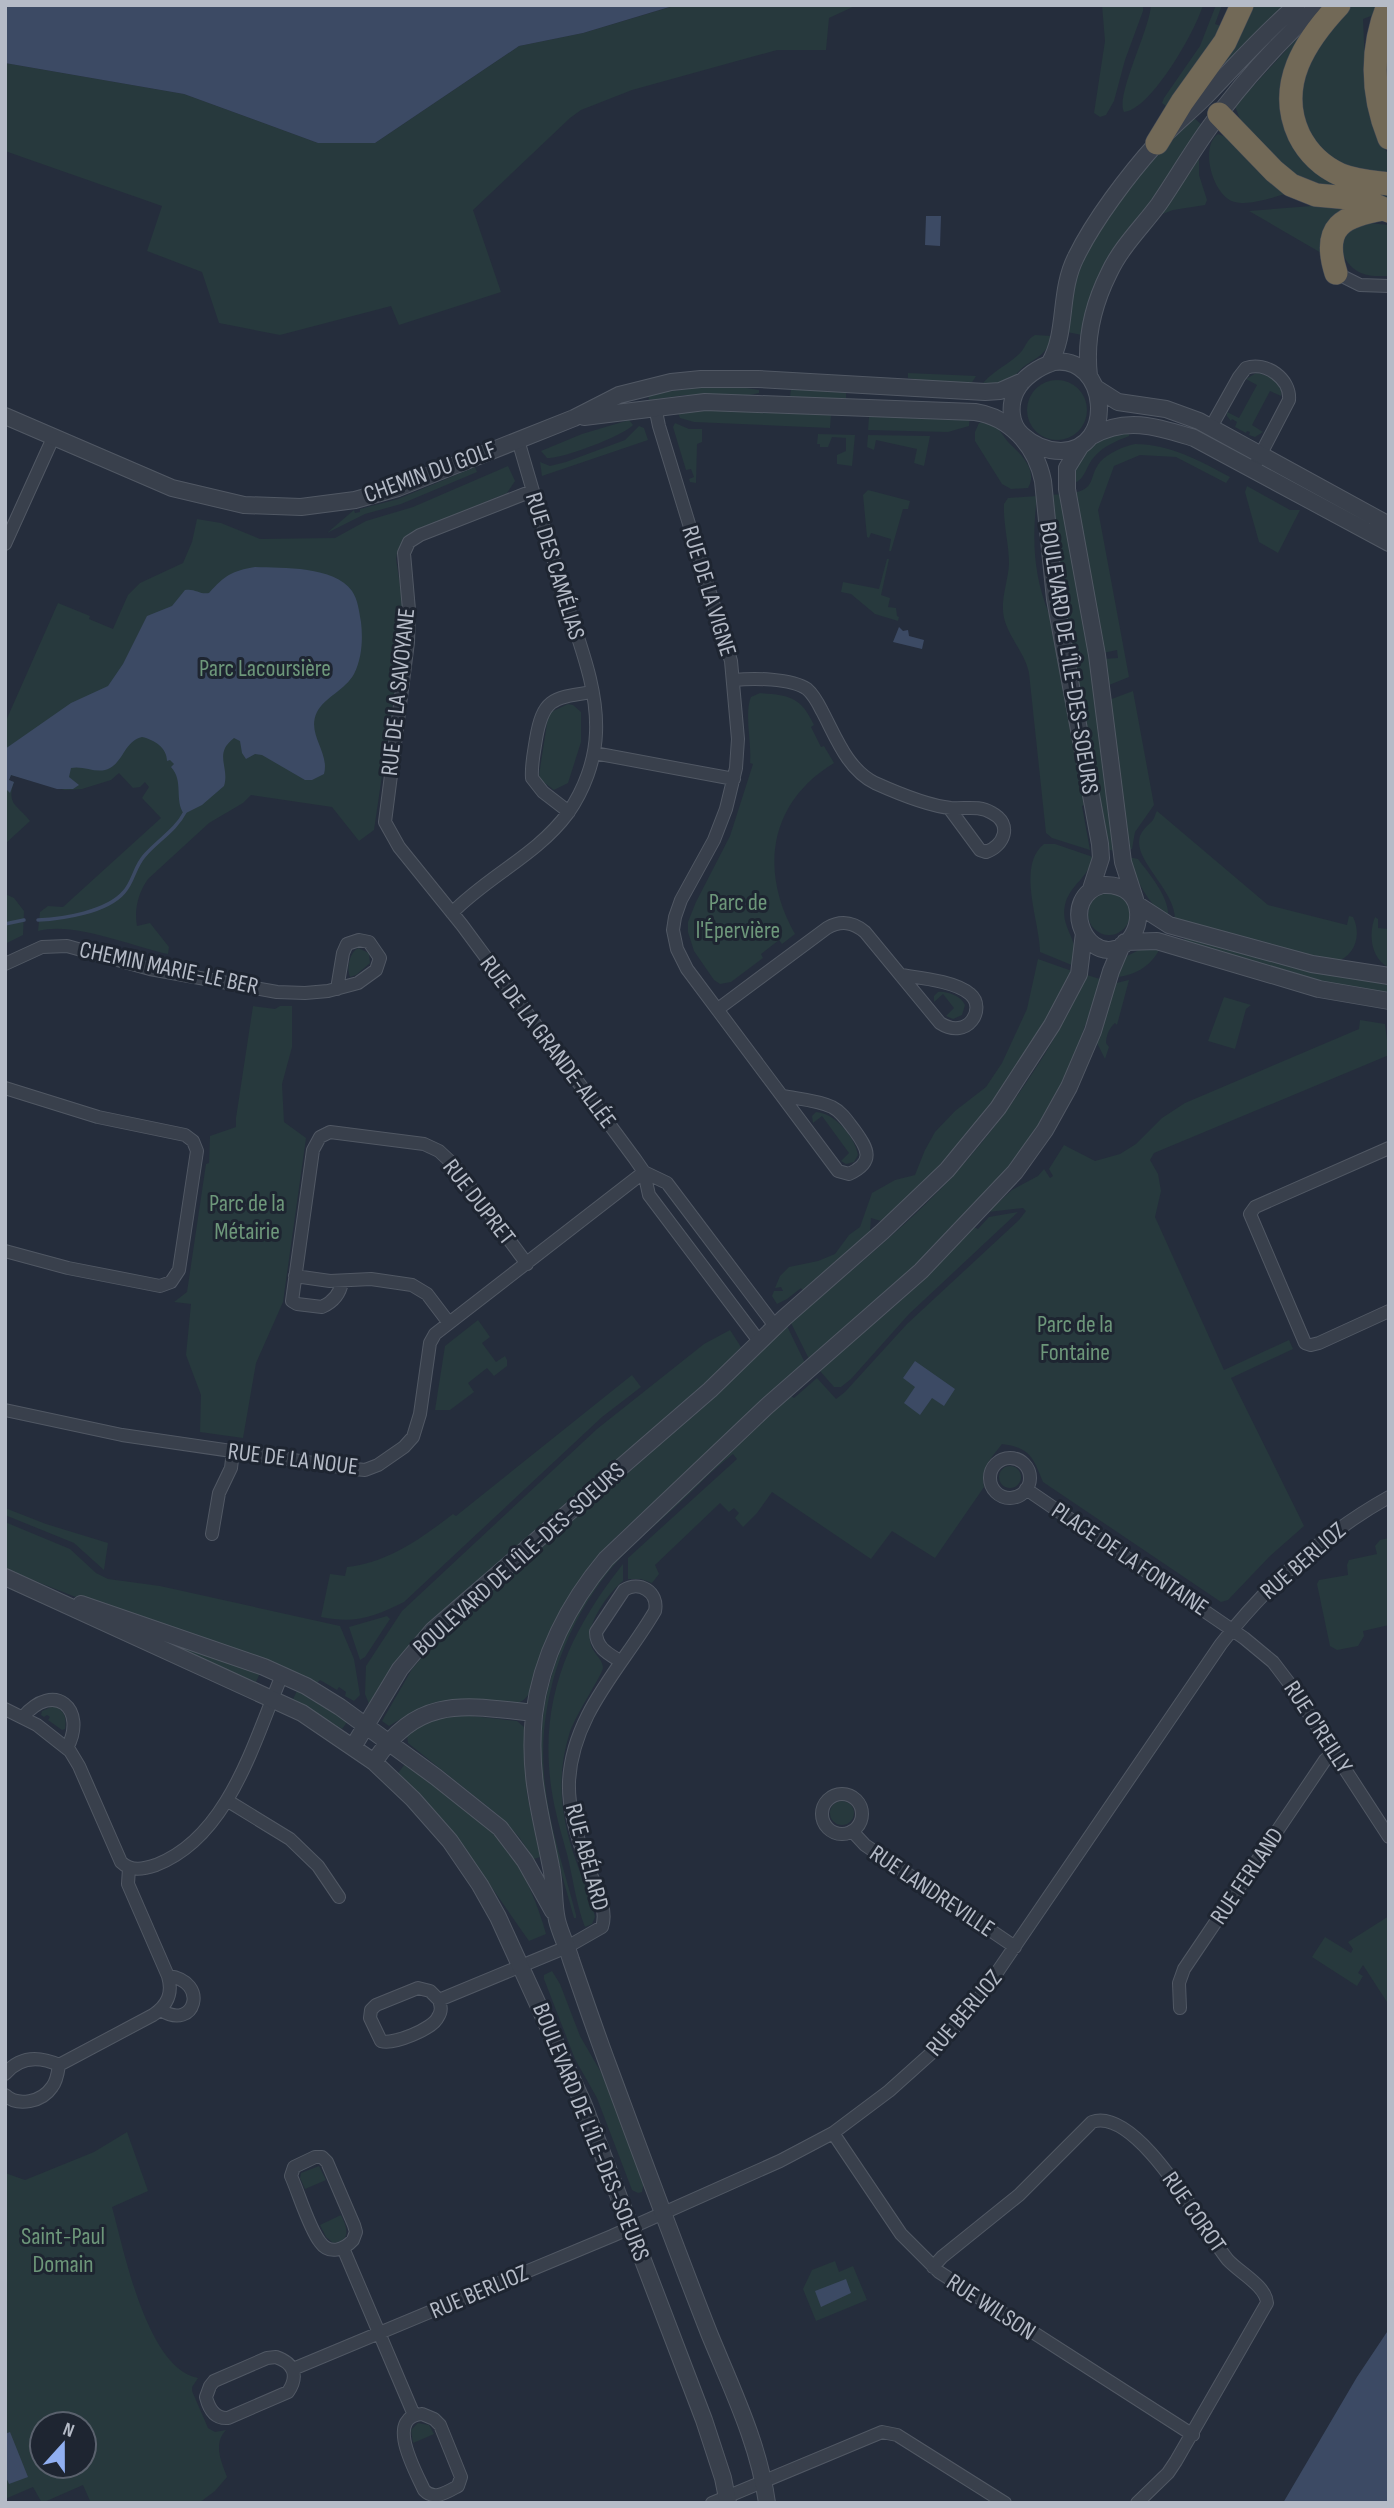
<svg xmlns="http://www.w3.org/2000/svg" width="1394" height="2508" font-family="'Sofia Sans Condensed',sans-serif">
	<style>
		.green { fill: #27393d; fill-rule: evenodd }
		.water { fill: #3c4a64 }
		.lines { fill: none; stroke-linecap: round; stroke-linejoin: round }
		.stream { stroke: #3c4a64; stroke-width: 3.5 }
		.minor-casing { stroke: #515864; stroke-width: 14 }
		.tertiary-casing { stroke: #515864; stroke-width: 18 }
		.motorway-casing { stroke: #414854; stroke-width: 24 }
		.minor { stroke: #39404c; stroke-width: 12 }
		.tertiary { stroke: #39404c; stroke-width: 16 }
		.motorway { stroke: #726957; stroke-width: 23 }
		.labels { text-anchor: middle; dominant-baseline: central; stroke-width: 6; stroke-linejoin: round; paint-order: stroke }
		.street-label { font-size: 24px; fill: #b5bbc7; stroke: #1e2531 }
		.park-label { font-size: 24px; fill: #6d977a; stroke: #1e2531 }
	</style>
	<rect width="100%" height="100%" fill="#252d3c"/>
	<path class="green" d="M677 5H857L829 18 826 50H777L632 90 581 110 570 118 473 210 501 292 399 325 391 306 280 335 219 323 202 272 147 251 162 206 5 151V63L184 94 318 143H375L519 46 583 33Z
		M1102 5H1143V11L1125 60 1114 101 1106 115 1100 117 1094 113 1105 41Z
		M1151 5H1203C1196 30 1151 110 1124 112 1115 96 1150 29 1151 5Z
		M1216 5H1222L1215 24 1221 26 1228 5H1235L1170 109 1162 103 1164 98 1200 46Z
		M1249 5H1286L1248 40 1204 88Z
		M1348 5H1379L1376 14 1363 19 1365 65 1381 143 1389 155V177L1336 164 1310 139 1298 102 1310 55Z
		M1320 13 1309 31 1295 140 1389 192V202L1298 182 1241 122 1235 106Z
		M1193 117 1202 125 1156 194 1110 255 1091 295 1082 335 1067 332C1069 315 1069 295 1075 278 1097 215 1149 165 1193 117Z
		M1218 134 1234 140 1285 194C1271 198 1249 206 1235 202 1213 197 1199 147 1218 134Z
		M1199 156V175L1207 200 1205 205 1173 210 1160 215Z
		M1337 204 1346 205 1323 254 1249 211Z
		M1368 223 1389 225V276C1379 276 1370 277 1361 273 1344 266 1332 240 1352 229 1357 226 1363 225 1368 223Z
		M1035 335 1052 336C1047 353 1040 356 1026 365 1021 368 1018 373 1013 377 1004 384 992 386 981 386 990 372 1009 365 1021 352 1026 346 1027 339 1035 335Z
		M908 373 976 376 971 384 954 385 908 378Z
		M1256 373C1268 375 1284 382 1281 396L1270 391 1252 425 1263 432 1255 437 1249 435 1250 432 1247 431 1246 433 1235 427 1237 422 1232 419 1231 421 1227 416V412L1239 418 1257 385 1246 379Z
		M1027 410a30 30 0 1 1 60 0a30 30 0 1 1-60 0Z
		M734 386 759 390V393L746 396 686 395 649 400 648 395 699 387Z
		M791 389 846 391V400L790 397Z
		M713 410 831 415 830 428 694 422 680 418 678 413Z
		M946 415 970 416 969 426 948 432 868 430 869 417Z
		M629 420 633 425C623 436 562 459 547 458L541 451 582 434Z
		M675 423 689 429H702V442L697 444 696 483 690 482 689 479 694 477 691 469 686 470 673 427Z
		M979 423C998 421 999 432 1010 444 1022 455 1038 471 1028 488L1011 489 1002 484 975 441V432Z
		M639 426 644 428 648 440 542 476 540 462 550 466 566 462 625 440Z
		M1130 431 1129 436C1116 441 1104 446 1095 456 1085 466 1086 482 1070 484 1072 465 1087 450 1102 439 1110 435 1121 433 1130 431Z
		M818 434 855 435 852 466 837 464V455L846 451V438L832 437 828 447H820V444H817Z
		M868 435 930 436 924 466 914 463 917 449 876 440 874 450 867 447Z
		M1135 444C1170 444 1200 461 1230 477L1226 483 1176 457 1140 455 1114 466 1098 510 1129 677 1109 685 1103 659 1118 658 1117 650 1103 653 1072 493C1097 489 1088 477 1100 462 1108 453 1124 446 1135 444Z
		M508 466 515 481 507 493 412 532C402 538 398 548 396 559L402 598 401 646 374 830 359 841 332 807 251 795 243 803 209 823 148 879C138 893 134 910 137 926L150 923 169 947 168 954C131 946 73 921 38 931L40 912 48 906 63 907 161 818 142 798 149 787 145 782 140 787 133 788 119 773 111 780 82 789 65 790 11 775 9 780 14 782C6 805 18 805 30 821L5 844V723L58 603 90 616 89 619 113 629 128 595 140 583 183 563 192 542 197 519 221 523 260 539 335 538 366 521 413 507Z
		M475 467 477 472 401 504 365 514 327 533 354 510 355 513 360 512V509L398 499Z
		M1247 486 1290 510H1300L1278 553 1259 542 1245 492Z
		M868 490 910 501 908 509H903L891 551H889L891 539 871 533 869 538 867 537 863 495Z
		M1063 494 1079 579 1116 851 1109 850 1064 606 1050 495Z
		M1037 496C1032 539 1033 574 1049 614L1081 782 1084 805 1082 806 1090 850 1052 838 1046 833 1029 673C1025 653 1009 638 1004 618 1000 600 1008 582 1009 564 1009 544 1003 524 1004 504L1008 498Z
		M887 559H889L881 595 890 598 888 607 896 608 897 616 899 617 898 621 875 614 851 594 841 592 843 582 879 589Z
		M1133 691 1154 805 1135 832 1132 849 1127 851 1109 700Z
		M760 693C790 695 801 697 814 725L811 727 821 747 824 746 834 763C769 802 759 871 795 934L782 944 779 940 761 954 763 958 731 982 720 984 714 980 694 951 688 932V922L696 902 730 836 753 764 750 763C752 744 744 713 751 697Z
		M568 704 573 705 581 712V742L568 783 554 790 542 781 539 775 548 717 551 712Z
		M1157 811 1268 905 1347 925 1349 916 1353 917C1362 935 1355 957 1335 962L1175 920C1176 890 1132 860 1140 836 1143 828 1150 824 1153 820 1155 817 1155 814 1157 811Z
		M1044 844H1055L1093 857C1088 879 1070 884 1065 905 1061 923 1072 933 1075 949 1075 954 1074 961 1074 966L1040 952C1040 922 1016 866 1044 844Z
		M1128 857 1138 859C1150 875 1171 899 1168 919 1148 904 1136 880 1128 857Z
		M1088 914a21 21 0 1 1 42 0a21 21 0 1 1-42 0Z
		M5 894 14 898 24 911 23 935 5 944Z
		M1375 917 1378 919V928L1389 929V968C1371 958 1368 935 1375 917Z
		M1190 936 1389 982V995L1316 982 1182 941Z
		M358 948 369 953 370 963 356 975 350 977C346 968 350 952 358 948Z
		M1143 948 1159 950C1151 966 1134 976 1116 977L1127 956Z
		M1038 959 1072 971C1024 1066 962 1153 881 1221L871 1218 870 1231 803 1291 801 1288 787 1299 777 1304 772 1296 774 1291H783L781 1287 775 1288 780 1276 789 1267 818 1261 835 1254 849 1235 860 1227 872 1193 895 1180 915 1175 925 1150 935 1132 955 1111 986 1087 1002 1063 1027 1009Z
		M1087 975 1100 979C1088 1020 1074 1060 1054 1098 999 1201 896 1283 809 1359L791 1323C850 1270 916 1220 968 1159 1015 1104 1057 1041 1087 975Z
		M1129 980 1117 1025 1115 1023C1109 1028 1106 1036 1106 1043L1109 1047 1105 1059 1097 1043 1116 983Z
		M938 992C947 991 961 996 965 1005L962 1015 953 1019 946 1016 954 1008 943 994 934 1002V996Z
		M1224 997 1251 1005 1246 1009 1235 1049 1208 1041Z
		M253 1006 275 1009 280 1006H292V1047L282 1084 284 1122 306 1138 283 1302 256 1363 243 1438 200 1432 201 1395 186 1355 191 1304 174 1302 187 1292 206 1164 209 1163 210 1136 236 1127V1118Z
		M1360 1020 1385 1024 1389 1055 1154 1153 1150 1160 1158 1174 1161 1191 1155 1217 1224 1370 1289 1340 1293 1349 1231 1378 1304 1526 1269 1557 1228 1600 1221 1602 1043 1482C1033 1458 1031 1448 1002 1444 991 1459 980 1467 984 1487L935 1558 892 1531 871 1559 772 1492 757 1513 743 1527 735 1518 739 1513 734 1508 729 1512 720 1503 655 1565 659 1574 652 1583 641 1579H628V1558L737 1459 733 1454C712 1470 694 1490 674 1508 652 1528 628 1548 609 1571 561 1631 536 1708 545 1785 550 1829 565 1872 576 1915V1918H574C561 1869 543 1818 541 1768 537 1696 562 1626 606 1571 627 1545 654 1523 678 1500 716 1465 753 1430 791 1396L794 1398 817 1378 836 1399 845 1392 907 1324 1019 1220 1026 1211 1023 1208 988 1212 1012 1190 1038 1176 1044 1169 1050 1178 1053 1176 1049 1169 1064 1145 1095 1161 1120 1154 1136 1144 1162 1118 1185 1103 1359 1029Z
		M816 1112C835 1113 855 1137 858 1155L854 1162 846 1164 841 1161 849 1153 822 1116 813 1123 812 1116Z
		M1018 1212 909 1314 851 1379 841 1387H834L820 1371 925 1279 974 1227 978 1229 989 1217Z
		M478 1320 490 1337 482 1343 496 1362 505 1356 507 1360V1366L494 1376 487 1368 468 1383 474 1392 450 1410H435L445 1346Z
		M787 1326 805 1363 617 1536C571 1582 549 1628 531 1690 528 1696 523 1703 515 1703 499 1705 482 1699 466 1699 437 1700 413 1711 389 1726L382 1721 412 1669 441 1635 701 1409Z
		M730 1330 741 1347 705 1386 428 1624 398 1661 370 1705 369 1704 365 1694 366 1666 402 1611 597 1429 704 1344Z
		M632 1375 641 1387 602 1417 404 1602C373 1617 356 1624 321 1617L330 1574 345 1576 347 1567C387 1563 422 1538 453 1514L456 1516Z
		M999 1477a11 11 0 1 1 22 0a11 11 0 1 1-22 0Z
		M5 1508 46 1524 108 1543 104 1570 74 1543 5 1515Z
		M5 1522 70 1549 96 1573 108 1579 160 1586 340 1626 354 1659 360 1695 354 1701 345 1696 346 1692 339 1687 337 1690 320 1680 317 1683 259 1657 73 1596 5 1569Z
		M1389 1538V1625L1363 1631 1364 1636 1358 1646 1337 1650 1330 1646 1317 1584 1319 1580 1348 1575 1347 1565 1349 1560 1377 1554 1375 1546 1380 1540Z
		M623 1564V1581C609 1592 584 1626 591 1645 593 1653 603 1659 603 1668 602 1675 573 1719 569 1735 556 1777 561 1819 576 1861 582 1879 591 1898 595 1917L592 1924 585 1927C576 1904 573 1878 567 1854 561 1832 554 1809 551 1786 539 1698 570 1631 623 1564Z
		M387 1616 390 1619 365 1657 360 1660 349 1627Z
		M125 1627 260 1673 256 1682Z
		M297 1691 348 1721 342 1729 293 1699Z
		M53 1706C64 1709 67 1717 65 1729L62 1730 48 1720 50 1717 47 1715 44 1717 41 1715 42 1711Z
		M463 1715 517 1721 524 1727 527 1794 540 1857 534 1859 519 1837 498 1815 408 1743 407 1735C423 1721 442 1717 463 1715Z
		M405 1764C440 1790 483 1815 508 1851 526 1875 538 1905 546 1934L529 1941 448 1825 398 1773Z
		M830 1813a12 12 0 1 1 24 0a12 12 0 1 1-24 0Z
		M1389 1916 1387 2002 1363 1965 1358 1973 1363 1976 1357 1986 1312 1957 1325 1937 1351 1953 1353 1949 1348 1942Z
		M552 1971 560 1984 580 2036 602 2074 644 2182 642 2192 638 2193 632 2190 597 2098 575 2059 544 1979V1975Z
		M127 2132 148 2191 112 2207C124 2250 147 2369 198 2378L192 2387V2391L208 2428 215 2432 226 2430C213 2444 221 2461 227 2477L215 2491 199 2503H91L83 2485 42 2503 33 2487 5 2499V2173L25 2180 94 2152ZM42 2424H84V2466H42Z
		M319 2166 326 2180 305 2189 300 2178 301 2173Z
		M341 2215C347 2227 352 2241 333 2243L326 2237 320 2225Z
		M835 2261 839 2272 853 2266 867 2300 816 2321 803 2289 812 2270Z
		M418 2423 429 2425 434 2434 413 2443 411 2430Z"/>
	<path class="water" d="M5 5H676L583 33 519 46 375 143H318L184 94 5 63Z
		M926 216H941L940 246 925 245Z
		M255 567C283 568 334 566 352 591 358 600 359 611 361 622 363 639 362 658 354 674 346 689 324 698 317 712 306 734 330 752 324 774L312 780H305L262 755 255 754 246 759 242 753 240 741 234 738C213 754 230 767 224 786L202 805 184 814C174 800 184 781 171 767L174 764 170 760 167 761C167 748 155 740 142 737 125 741 124 760 110 768 98 775 84 765 71 768L69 777 79 785 73 789H57L11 775 9 780 14 782 10 793 5 788V749L71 703 108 686 123 664 147 616 172 606 185 590C195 588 200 595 209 593 225 575 232 571 255 567Z
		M899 627 903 631 908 630 909 636 924 640 922 649 893 642Z
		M915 1361 955 1389 944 1406 932 1398 920 1415 904 1403 915 1387 903 1378Z
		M846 2279 851 2293 821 2307 815 2291Z
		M1389 2329V2503H1283L1357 2377Z
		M10 2432 28 2477 9 2484 5 2475V2434Z"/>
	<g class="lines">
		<path class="stream" d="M38 920C63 919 107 912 124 892 134 881 134 867 145 855 158 840 176 830 185 812
			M5 924 24 920"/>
		<g class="minor-casing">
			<path id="minor" d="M1336 273 1360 285 1389 286
				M655 407 659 426 731 661 738 739 736 768 726 809 714 840 681 900 675 917 673 930 677 949 687 969 838 1171 849 1174C875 1162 868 1149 855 1131 848 1122 842 1112 832 1107 817 1100 799 1099 783 1096
				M1211 427 1239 377 1246 368C1266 361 1291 379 1289 400L1253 469
				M532 491 420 535 409 542 404 553 409 610 408 642 385 822 399 847 462 925 635 1159 644 1172 649 1195 759 1341
				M5 544 53 438
				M734 680C753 678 791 678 807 689 814 695 818 703 822 711 836 737 847 769 875 783 895 792 929 806 951 808 966 809 979 805 992 813 1013 824 1004 846 986 852L980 850 949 808
				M594 753 734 779
				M569 812 543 792 532 778C531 765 534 752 536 739 543 698 553 698 592 692
				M452 913C488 876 537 855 568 813 584 790 595 761 596 733 598 689 580 645 567 604 550 549 534 495 518 440
				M5 964 42 947 67 946 150 969 277 992 305 993 328 991 358 983 376 970 380 958 369 942 359 940 347 944 343 953 337 989
				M718 1009 827 928C841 920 853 922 865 932L940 1023C968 1041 987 1008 970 994 955 981 920 978 901 975
				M5 1088 98 1117 185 1135 193 1141 197 1151 179 1270 171 1282 160 1286 68 1268 5 1251
				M1389 1148 1255 1207 1250 1214 1305 1343 1311 1345 1319 1343 1389 1311
				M644 1172 667 1183 775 1326
				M295 1276 330 1281 371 1279 412 1285 427 1294 449 1323
				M342 1282C340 1294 333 1302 322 1307L297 1304 292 1301 313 1150 320 1137 330 1132 424 1144 439 1151 454 1165 527 1264
				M5 1410 122 1435 355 1469 365 1470 378 1465 404 1447 413 1437 420 1414 430 1343 435 1334 644 1172
				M990 1478a20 20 0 1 1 40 0a20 20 0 1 1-40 0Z
				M1026 1489 1244 1638 1273 1662 1289 1683 1389 1837
				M212 1534 219 1493 231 1468 233 1451
				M5 1709 37 1725 70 1751 79 1766 121 1862C131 1872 144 1869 156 1865 229 1837 254 1741 282 1675
				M23 1717C54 1680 88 1709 67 1748
				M822 1814a20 20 0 1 1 40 0a20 20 0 1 1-40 0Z
				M228 1801 290 1839 318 1866 339 1897
				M852 1831 865 1845 1015 1947
				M418 1988 430 1991 439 2000C441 2006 442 2011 438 2017 433 2029 393 2045 381 2041L370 2018 371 2010 376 2005Z
				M439 2000 567 1947 602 1927C609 1907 592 1880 585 1860 577 1835 568 1809 569 1782 572 1714 623 1666 655 1611 659 1592 639 1580 624 1590L596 1632C596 1648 609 1654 620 1661
				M1180 2008 1179 1983 1184 1969 1325 1760 1334 1752
				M161 2010C195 2032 210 1981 168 1976
				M59 2065 153 2015C168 2005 173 1993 168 1976L128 1884 129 1868
				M5 2074C20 2056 39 2056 59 2065
				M5 2095C18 2107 42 2102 52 2087 57 2081 58 2072 59 2065
				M833 2133 901 2234 939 2272 1193 2435
				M315 2157H322L327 2162 354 2225 356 2232 353 2240C344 2250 329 2255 320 2242 309 2228 299 2194 291 2176L294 2167Z
				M343 2248 414 2415
				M933 2267 942 2257 1019 2195 1092 2122C1138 2106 1204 2231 1228 2260 1240 2273 1266 2286 1267 2303L1176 2461 1168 2473 1137 2503
				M276 2357C294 2363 299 2376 288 2392L228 2418C215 2419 209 2409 206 2397L210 2386 214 2381 267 2358Z
				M293 2369 612 2236 780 2161 833 2133 889 2091 937 2048 983 1993 1221 1644C1267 1585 1323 1534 1389 1497
				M422 2414 434 2419 440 2425 461 2477 458 2486C447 2492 434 2501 424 2490 416 2472 384 2417 422 2414Z
				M712 2503 882 2432 897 2435 1005 2503"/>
		</g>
		<g class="tertiary-casing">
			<path id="tertiary" d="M1054 362C1108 355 1117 450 1061 451 1047 451 1033 445 1022 435 1010 424 1009 405 1016 391 1023 377 1039 367 1054 362Z
				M1049 364C1068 333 1058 292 1076 257 1094 220 1129 174 1156 144 1171 127 1190 112 1206 96 1236 65 1264 33 1297 5
				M1089 376C1085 341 1093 305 1109 273 1121 247 1142 227 1159 204 1176 179 1191 153 1209 128 1240 84 1279 42 1319 5
				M1096 388 1118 402 1166 409 1199 421 1389 525
				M5 416 172 488 244 505 301 507 355 500 398 488 574 418 619 395 671 382 701 379H758L985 392 1000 391 1023 381
				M584 417 705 402 975 412C1010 417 1036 446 1043 481L1055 599 1100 844 1101 858 1091 889
				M1092 436C1127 416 1158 427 1194 438L1389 543
				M1080 447 1067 468V489L1097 655 1123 862 1135 899
				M1102 885C1152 882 1144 942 1115 949 1083 958 1060 898 1102 885Z
				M1138 905 1169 925 1312 964 1389 976
				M1125 942 1157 941 1319 989 1389 1001
				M5 1577 302 1713 374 1762 413 1799 450 1841 480 1885 498 1917 583 2103 704 2420 723 2478 728 2503
				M81 1604 264 1667 306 1686 340 1707 436 1777 500 1828 525 1861 553 1911
				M353 1747 400 1669 433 1630 710 1390 784 1318 882 1232 947 1170 998 1108 1052 1025 1079 974 1084 933
				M374 1762C418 1695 463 1705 534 1713
				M767 2503C759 2444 731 2387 709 2333 674 2244 641 2154 608 2065 595 2030 583 1995 571 1960 567 1946 560 1933 557 1920 553 1902 555 1884 551 1867 540 1811 528 1774 534 1715 541 1657 569 1603 606 1559L766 1407 921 1271 1015 1172 1045 1130 1069 1087 1093 1031 1111 971 1122 945"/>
		</g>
		<g class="motorway-casing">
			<path id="motorway" d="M1339 5C1305 41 1276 85 1299 135 1308 153 1323 167 1341 175 1356 181 1373 182 1389 184
				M1388 5C1370 50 1371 93 1389 138
				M1219 114 1274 171 1291 185 1316 195 1360 199 1389 211
				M1157 143 1182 102 1225 42 1242 5
				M1336 273C1321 226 1343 216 1384 209"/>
		</g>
		<use href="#minor" class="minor"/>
		<use href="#tertiary" class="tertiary"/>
		<use href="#motorway" class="motorway"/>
	</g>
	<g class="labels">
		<g class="street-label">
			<text transform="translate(430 472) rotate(-20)">CHEMIN DU GOLF</text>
			<text transform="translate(555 566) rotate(73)">RUE DES CAMÉLIAS</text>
			<text transform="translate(709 591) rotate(73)">RUE DE LA VIGNE</text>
			<text transform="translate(1069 658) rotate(81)">BOULEVARD DE L'ÎLE-DES-SOEURS</text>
			<text transform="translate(398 692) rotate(-84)">RUE DE LA SAVOYANE</text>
			<text transform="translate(169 968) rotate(12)">CHEMIN MARIE-LE BER</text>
			<text transform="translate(548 1042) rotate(53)">RUE DE LA GRANDE-ALLÉE</text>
			<text transform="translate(479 1202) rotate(52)">RUE DUPRET</text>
			<text transform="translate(293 1459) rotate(7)">RUE DE LA NOUE</text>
			<text transform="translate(519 1559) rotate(-42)">BOULEVARD DE L'ÎLE-DES-SOEURS</text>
			<text transform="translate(1130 1559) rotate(34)">PLACE DE LA FONTAINE</text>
			<text transform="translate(1303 1561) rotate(-41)">RUE BERLIOZ</text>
			<text transform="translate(1318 1727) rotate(57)">RUE O'REILLY</text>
			<text transform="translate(587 1857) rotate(75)">RUE ABÉLARD</text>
			<text transform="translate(1247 1876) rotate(-56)">RUE FERLAND</text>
			<text transform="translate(932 1891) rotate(34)">RUE LANDREVILLE</text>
			<text transform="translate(964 2013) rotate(-50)">RUE BERLIOZ</text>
			<text transform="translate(591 2132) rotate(68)">BOULEVARD DE L'ÎLE-DES-SOEURS</text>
			<text transform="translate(1194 2212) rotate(55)">RUE COROT</text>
			<text transform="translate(479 2292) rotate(-23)">RUE BERLIOZ</text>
			<text transform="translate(991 2307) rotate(33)">RUE WILSON</text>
		</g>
		<g class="park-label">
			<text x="265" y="668">Parc Lacoursière</text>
			<text x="738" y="902">Parc de<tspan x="738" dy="28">l'Épervière</tspan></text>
			<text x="247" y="1203">Parc de la<tspan x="247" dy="28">Métairie</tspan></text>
			<text x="1075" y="1324">Parc de la<tspan x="1075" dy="28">Fontaine</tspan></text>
			<text x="63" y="2236">Saint-Paul<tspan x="63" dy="28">Domain</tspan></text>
		</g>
	</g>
	<rect width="1394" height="2508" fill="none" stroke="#b5bbc7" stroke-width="14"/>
	<g transform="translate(63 2445) rotate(21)"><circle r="33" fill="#1e2531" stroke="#5a616d" stroke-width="2"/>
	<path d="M0-5L12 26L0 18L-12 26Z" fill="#90aff1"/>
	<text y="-10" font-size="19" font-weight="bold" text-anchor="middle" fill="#b5bbc7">N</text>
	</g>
</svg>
